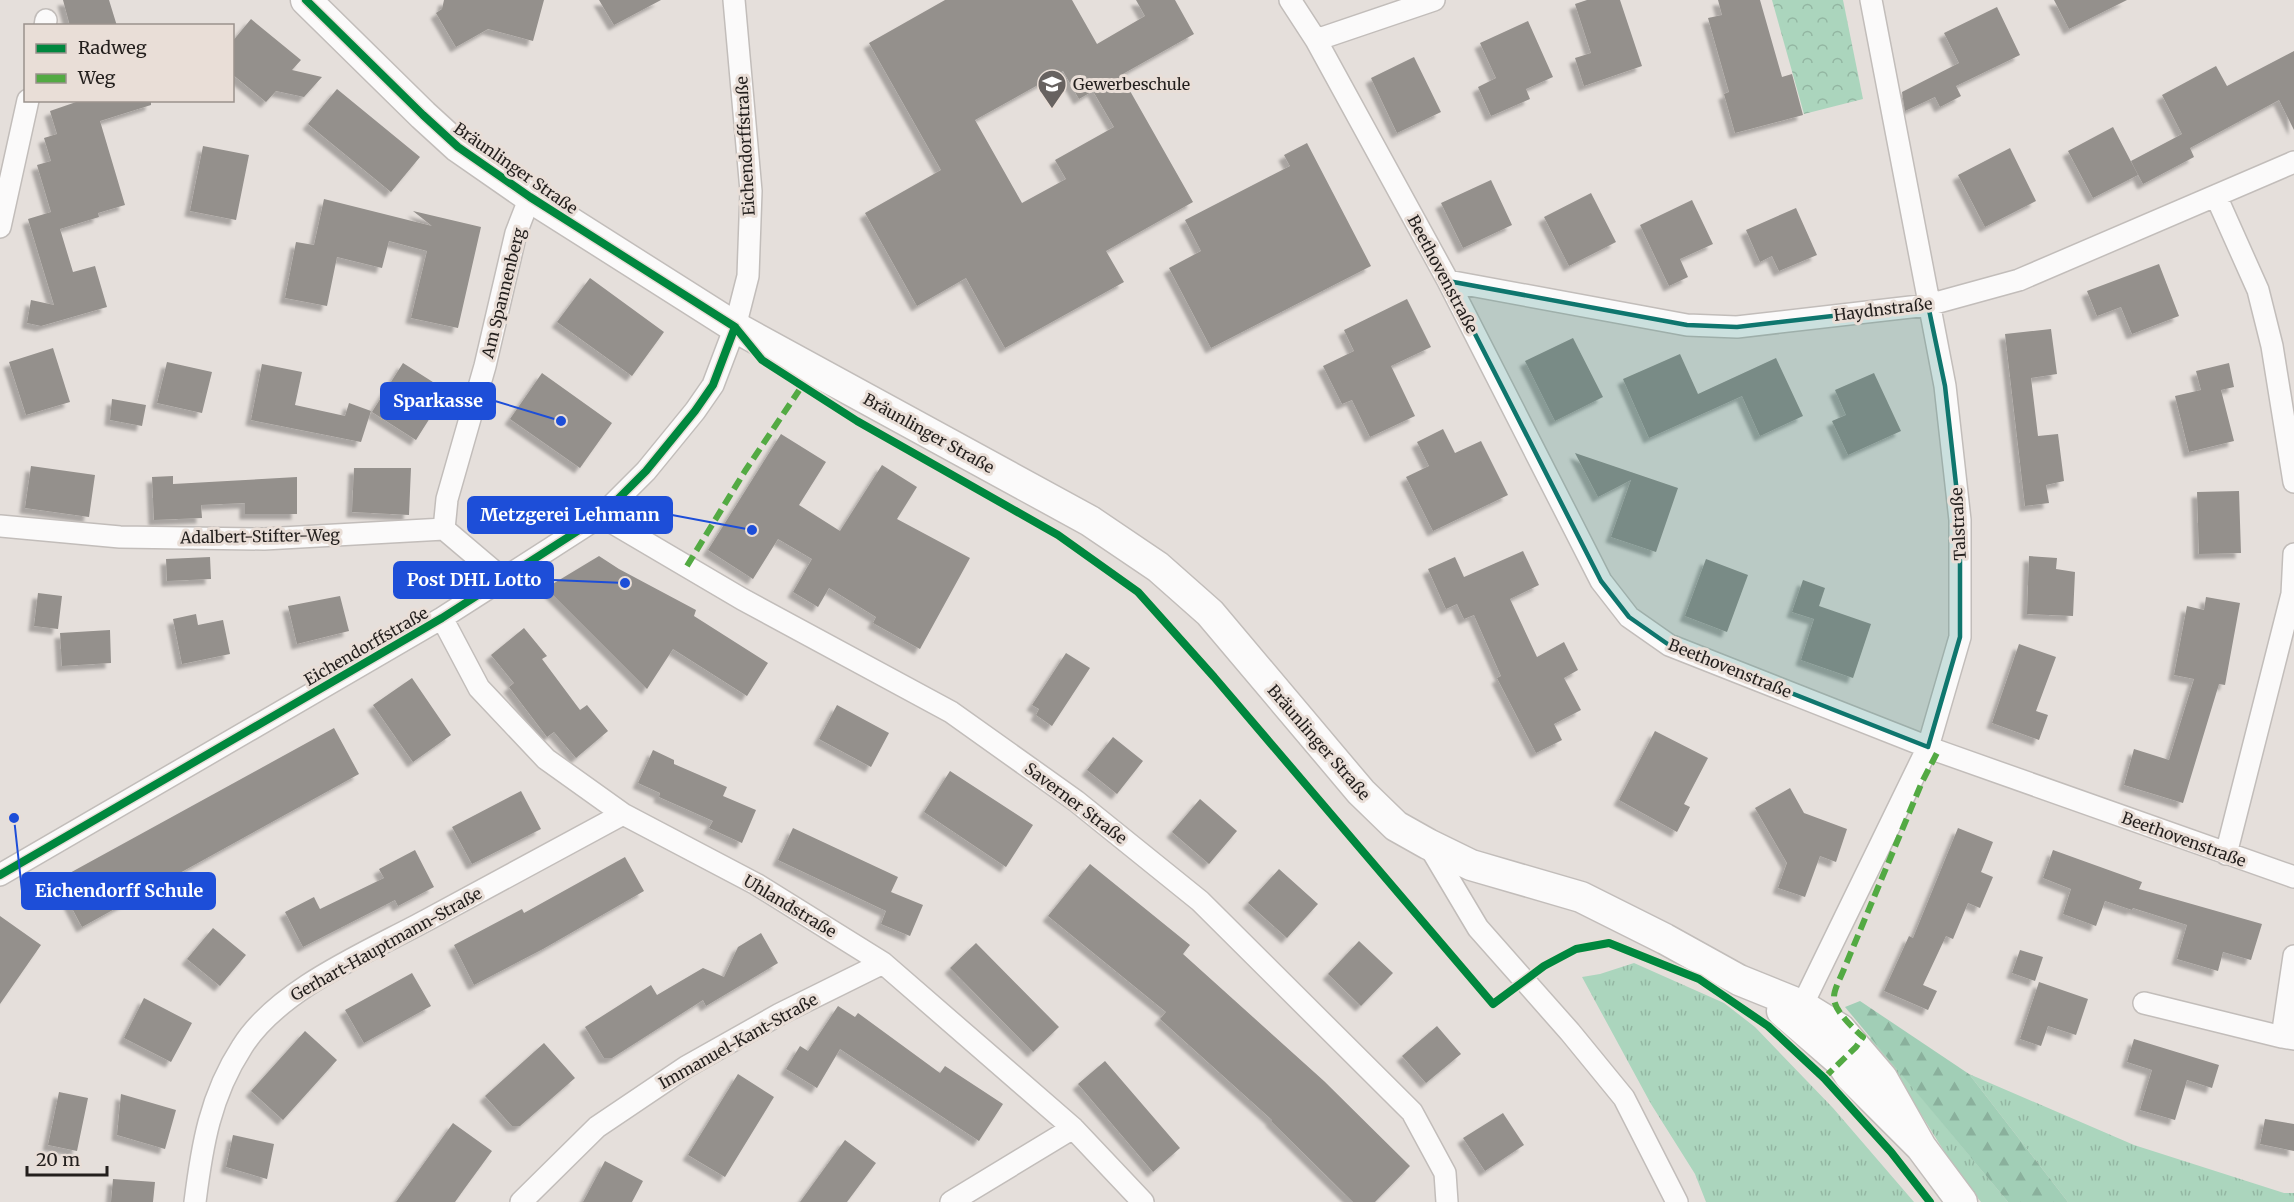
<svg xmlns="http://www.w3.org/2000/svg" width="2294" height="1202" font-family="Merriweather,serif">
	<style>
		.grass { fill: url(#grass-tufts) }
		.forest { fill: url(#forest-firs) }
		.park { fill: url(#park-crowns) }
		.building { fill: #94908c; fill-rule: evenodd; filter: url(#shadow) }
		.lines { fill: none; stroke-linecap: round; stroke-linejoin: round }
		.minor-casing { stroke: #c2bdba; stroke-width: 24 }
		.secondary-casing { stroke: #c2bdba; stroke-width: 33 }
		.minor { stroke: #fbfafa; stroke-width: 21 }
		.secondary { stroke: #fbfafa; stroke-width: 30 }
		.quiet { stroke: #53aa43; stroke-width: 6; stroke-dasharray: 12 6; stroke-linecap: butt }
		.cycleway-casing { stroke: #e9ded7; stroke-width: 11 }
		.cycleway { stroke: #00873e; stroke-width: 8 }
		.marked { fill: #0f766e; fill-opacity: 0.2; stroke: #0f766e; stroke-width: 4.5; stroke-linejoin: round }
		.labels { text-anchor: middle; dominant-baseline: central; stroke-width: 6; stroke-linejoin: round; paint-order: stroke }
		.poi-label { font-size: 16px; fill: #231f1d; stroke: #e9ded7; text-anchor: start }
		.street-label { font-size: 16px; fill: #231f1d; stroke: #e9ded7 }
		.leader { fill: none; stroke: #1d4ed8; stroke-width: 2 }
		.callout-dot { fill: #1d4ed8; stroke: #e9ded7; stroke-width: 2 }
		.callout { fill: #1d4ed8; stroke: #1d4ed8; stroke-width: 2 }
		.callout-label { font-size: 18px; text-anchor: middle; font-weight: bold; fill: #fff }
	</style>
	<defs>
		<pattern id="grass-tufts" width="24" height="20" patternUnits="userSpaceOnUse" patternTransform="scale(1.5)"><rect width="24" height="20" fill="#abd5bd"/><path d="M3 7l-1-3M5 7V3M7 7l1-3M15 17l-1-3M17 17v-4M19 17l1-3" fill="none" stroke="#93b6a2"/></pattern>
		<pattern id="forest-firs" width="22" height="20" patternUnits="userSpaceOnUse" patternTransform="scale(1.5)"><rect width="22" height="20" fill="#a1ceb6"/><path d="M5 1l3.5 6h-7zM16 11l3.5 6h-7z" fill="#8ab09c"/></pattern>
		<pattern id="park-crowns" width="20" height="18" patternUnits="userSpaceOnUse" patternTransform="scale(1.5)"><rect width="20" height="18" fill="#abd5bd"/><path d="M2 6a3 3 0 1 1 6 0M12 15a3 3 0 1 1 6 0" fill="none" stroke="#93b6a2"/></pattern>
		<filter id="shadow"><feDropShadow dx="-5.5" dy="5.5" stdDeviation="1.5" flood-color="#0004"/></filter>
	</defs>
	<rect width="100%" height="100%" fill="#e5dfdb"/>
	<path class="grass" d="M1634 963 1724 1003 1755 1027 1833 1108 1914 1202H1706L1695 1174 1651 1104 1582 977 1600 974Z
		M1871 1037 2008 1202H1981L1959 1175 1912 1100 1867 1045Z
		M1969 1074 2134 1145 2284 1193H2294V1202H2068Z"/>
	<path class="forest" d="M1860 1001 1969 1074 2068 1202H2008L1845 1007Z"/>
	<path class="park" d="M1772 0H1843L1863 99 1804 114Z"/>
	<path class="building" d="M63 0H109L117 26H70Z
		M444 0H544L533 41 488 29 456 47 436 13 442 9Z
		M599 0H661L614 25Z
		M945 0H1072L1097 44 1145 16 1136 0H1175L1194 34 1121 75 1193 202 1106 251 1124 282 1005 348 966 278 917 306 865 213 941 170 869 43ZM1063 71 1079 99 1093 91 1114 127 1055 160 1066 179 1022 203 975 120Z
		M1587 0H1620L1642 66 1584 86 1575 58 1591 53 1575 4Z
		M1718 0H1760L1782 77 1792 74 1803 115 1735 133 1724 94 1729 92 1708 18 1722 15Z
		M2054 0H2127L2069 29Z
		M1997 7 2020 55 1956 86 1961 96 1940 107 1935 97 1905 111 1902 92 1959 63 1944 33Z
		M251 19 301 60 292 70 322 77 304 97 276 91 266 102 232 74V42Z
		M1528 21 1553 77 1526 89 1530 99 1491 116 1478 87 1496 78 1480 43Z
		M2294 51V130L2279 100 2190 148 2194 157 2143 184 2131 161 2182 134 2162 95 2216 66 2227 86Z
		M1414 57 1441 112 1397 133 1371 78Z
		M337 89 420 157 391 192 308 124Z
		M82 100H151V105L100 121 125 205 98 213 99 217 60 229 73 272 95 266 107 307 41 326 27 323 31 300 54 305 28 219 51 212 37 165 51 161 44 138 57 134 50 111Z
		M2113 127 2138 175 2093 198 2068 151Z
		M1307 143 1371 266 1211 348 1169 268 1201 251 1185 220 1290 166 1284 155Z
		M203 146 249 155 236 220 190 211Z
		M2010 148 2036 201 1985 227 1958 175Z
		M1491 180 1512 225 1463 248 1441 203Z
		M1591 193 1616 242 1569 266 1544 217Z
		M324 199 432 226 413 211 481 227 458 328 411 318 427 251 389 241 382 268 337 257 327 306 285 298 296 242 314 245Z
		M1692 200 1713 244 1680 259 1688 277 1669 286 1640 225Z
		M1796 208 1817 255 1779 271 1772 256 1760 262 1746 230Z
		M2159 264 2179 316 2132 334 2121 307 2097 316 2087 291Z
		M590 278 664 332 632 376 557 322Z
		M1407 299 1431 347 1391 366 1415 416 1370 437 1352 400 1342 404 1323 366 1354 351 1344 330Z
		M2051 329 2057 374 2031 378 2038 436 2058 434 2064 481 2046 485 2049 503 2025 506 2005 334Z
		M1573 338 1603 397 1555 421 1525 361Z
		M53 348 70 402 26 415 9 362Z
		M1680 354 1698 394 1776 358 1803 416 1760 436 1742 396 1649 438 1623 379Z
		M167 362 212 372 202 413 157 403Z
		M403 363 447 391 416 440 372 412Z
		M2229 363 2234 387 2221 390 2234 441 2189 452 2175 396 2201 390 2196 371Z
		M262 364 302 372 295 405 345 416 349 403 371 411 361 442 251 420Z
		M542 373 612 423 580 468 510 419Z
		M1874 373 1901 431 1848 455 1832 421 1846 415 1835 390Z
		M112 399 146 405 142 426 110 420Z
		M1443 429 1455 453 1481 441 1508 495 1433 531 1406 477 1429 466 1417 442Z
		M781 434 826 462 799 505 840 531 882 465 917 487 897 519 970 558 920 649 873 623 876 617 829 588 818 607 793 592 812 559 778 539 753 579 708 550Z
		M1575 453 1678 488 1656 552 1611 537 1631 480 1598 497Z
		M31 466 95 475 89 517 25 508Z
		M354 468H411L409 515 352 512Z
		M173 476V484L297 477V514H245V503L201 505 202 518 154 520 152 477Z
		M2239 491 2241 553 2199 554 2197 492Z
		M1523 551 1539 585 1510 599 1537 657 1564 642 1578 670 1564 678 1581 710 1554 724 1562 740 1536 753 1497 678 1501 676 1474 615 1464 619 1457 604 1446 609 1428 569 1455 557 1464 577Z
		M599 556 619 569 696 610 694 616 768 663 747 696 673 649 647 689 546 588Z
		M2029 556 2057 558 2056 569 2075 572 2073 616 2027 614Z
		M210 557 211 579 167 581 166 559Z
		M1706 559 1748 575 1727 632 1685 616Z
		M1803 580 1825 588 1819 606 1871 624 1853 678 1801 660 1814 619 1792 612Z
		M38 593 62 596 58 629 34 626Z
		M340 596 349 631 297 644 288 606Z
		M2206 597 2240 603 2225 685 2219 684 2183 803 2124 785 2134 749 2169 760 2194 679 2174 675 2187 606 2204 610Z
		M196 614 198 625 223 620 230 654 182 664 173 619Z
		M524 628 547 656 542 659 580 710 587 705 608 731 576 758 554 732 547 737 509 687 514 683 491 655Z
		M110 630 111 663 62 666 60 633Z
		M2019 644 2056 657 2036 711 2048 715 2039 740 1992 723Z
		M1066 653 1090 668 1052 726 1036 715 1039 709 1032 705Z
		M412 678 451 735 413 762 373 705Z
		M837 705 889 733 871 767 819 739Z
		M334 728 359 774 82 927 57 880Z
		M1655 731 1708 758 1684 804 1690 807 1677 832 1619 800Z
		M1113 737 1143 761 1117 794 1087 770Z
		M653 750 674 760V764L727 787 723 796 756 810 742 843 709 828 713 821 659 797 660 793 638 783Z
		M950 771 1033 825 1006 867 924 812Z
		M1790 788 1804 813 1847 829 1836 862 1820 856 1805 897 1778 888 1787 863 1755 808Z
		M521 791 541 829 472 864 452 827Z
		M1200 799 1237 831 1209 864 1172 832Z
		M793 828 898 877 891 892 923 905 910 936 881 924 886 911 778 860Z
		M1958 828 1993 842 1981 872 1993 877 1980 908 1968 903 1953 939 1946 936 1923 985 1937 991 1928 1010 1884 991 1909 936 1913 938Z
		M415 850 434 887 398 906 395 900 303 947 285 912 314 897 320 909 384 878 379 869Z
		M2053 850 2142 882 2139 889 2262 924 2251 960 2223 952 2218 971 2177 959 2187 925 2133 908 2132 910 2105 901 2096 926 2063 914 2071 889 2043 878Z
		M625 857 644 891 543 949 474 985 454 945 522 909 524 913Z
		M1090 864 1190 945 1183 954 1324 1081 1410 1166 1375 1202H1353L1271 1121 1272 1120 1160 1019 1166 1012 1048 916Z
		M1279 869 1318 904 1287 938 1248 903Z
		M0 916 41 945 0 1004Z
		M213 928 246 955 220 986 187 959Z
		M761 933 778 963 706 1006 703 1000 612 1058H604L585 1027 651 985 657 995 703 968 724 977 738 947Z
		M1359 941 1393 973 1361 1006 1328 974Z
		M976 943 1059 1027 1033 1052 950 968Z
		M2020 950 2043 957 2035 981 2012 973Z
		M412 973 431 1006 364 1043 345 1010Z
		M2039 982 2088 999 2076 1035 2048 1026 2041 1046 2020 1039Z
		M144 998 192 1023 171 1062 124 1038Z
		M838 1006 855 1017 858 1013 940 1073 945 1066 1003 1104 979 1141 840 1049 817 1088 786 1069 800 1046 808 1051Z
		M1437 1026 1461 1054 1426 1083 1402 1056Z
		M305 1031 337 1060 283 1120 251 1091Z
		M2134 1039 2219 1065 2212 1088 2187 1080 2175 1120 2140 1110 2152 1070 2127 1062Z
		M544 1043 575 1078 520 1126H512L485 1096Z
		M1105 1061 1180 1148 1153 1172 1078 1084Z
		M738 1074 774 1097 725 1177 688 1155Z
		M59 1092 88 1098 77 1151 48 1145Z
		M121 1094 176 1110 165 1149 117 1135Z
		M1503 1113 1524 1145 1485 1171 1463 1138Z
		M2265 1119 2294 1124V1151L2260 1144Z
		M453 1123 492 1151 465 1188 455 1202H396Z
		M233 1135 274 1144 267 1179 226 1167Z
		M845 1140 876 1163 847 1202H800Z
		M605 1161 643 1181 632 1202H583Z
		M113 1179 155 1182 153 1202H111Z"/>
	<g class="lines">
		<g class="minor-casing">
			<path id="minor" d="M1290 0 1316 40 1448 281 1601 581 1629 617 1669 645 1938 751 2294 877
				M45 26 46 20
				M1316 40 1434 0
				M2216 196 2258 290 2272 346 2294 482
				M0 227 28 100
				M1448 281 1687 325 1737 327 1928 305 2019 280 2294 162
				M601 516 742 599 951 712 1076 801 1200 901 1412 1112 1445 1173 1447 1202
				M0 526 120 537 264 539 444 529 503 579
				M444 529 447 499 485 366 516 233 530 197
				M442 618 479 688 546 759 623 814 756 884 883 963 1073 1128 1143 1202
				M1428 844 1478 928 1570 1032 1624 1098 1677 1202
				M2226 854 2292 594 2294 554
				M0 875 442 618 601 516 646 471 695 411 713 385 735 327 748 276 751 191 734 0
				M2294 956 2282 1037 2294 1039
				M2144 1003 2282 1037
				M1796 1018 1928 747 1960 637V520L1945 386 1871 0
				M195 1202C202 1146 210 1096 242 1047 278 989 368 952 427 920 493 885 558 849 623 814
				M521 1202 597 1127 686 1067 780 1014 883 963
				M951 1202 1073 1128"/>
		</g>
		<g class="secondary-casing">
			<path id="secondary" d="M306 0 423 115 458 147 530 197 735 327 1090 521 1158 567 1210 613 1361 792 1396 826 1428 844 1471 865 1581 897 1665 939 1739 980 1801 1005 1840 1029 1882 1078 1921 1147
				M1782 1011 1841 1062 1850 1076 1921 1147 1962 1202"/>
		</g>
		<use href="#minor" class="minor"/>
		<use href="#secondary" class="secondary"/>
		<path class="quiet" d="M687 566 745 471 802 386
			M1824 1078 1856 1047 1863 1037C1854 1029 1833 1010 1834 997 1834 989 1841 977 1844 969L1922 782 1938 751"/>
		<g class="cycleway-casing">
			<path id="cycleway" d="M306 0 423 115 458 147 530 197 735 327 762 360 857 421 1058 535 1138 592 1214 677 1493 1004 1544 966 1576 949 1609 943 1699 979 1768 1026 1824 1078 1891 1152 1930 1202
				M0 875 442 618 601 516 646 471 695 411 713 385 735 327"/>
		</g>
		<use href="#cycleway" class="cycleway"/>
	</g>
	<path class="marked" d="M1448 281 1687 325 1737 327 1928 305 1945 386 1960 520V637L1928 747 1669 645 1629 617 1601 581Z"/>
	<defs>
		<g id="school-pin" transform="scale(1.5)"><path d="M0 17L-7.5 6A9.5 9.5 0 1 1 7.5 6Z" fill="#676260" stroke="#e9ded7"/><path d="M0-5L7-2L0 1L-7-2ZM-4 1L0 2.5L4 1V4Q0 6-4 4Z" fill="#fff"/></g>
	</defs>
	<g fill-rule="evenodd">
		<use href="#school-pin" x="1052" y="84"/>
	</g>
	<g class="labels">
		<g class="poi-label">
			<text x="1073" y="84">Gewerbeschule</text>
		</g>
		<g class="street-label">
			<text transform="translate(745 146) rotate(-93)">Eichendorffstraße</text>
			<text transform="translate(516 168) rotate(35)">Bräunlinger Straße</text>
			<text transform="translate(1443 274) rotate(62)">Beethovenstraße</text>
			<text transform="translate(503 293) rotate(-76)">Am Spannenberg</text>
			<text transform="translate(1883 309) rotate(-7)">Haydnstraße</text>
			<text transform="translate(929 433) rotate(29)">Bräunlinger Straße</text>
			<text transform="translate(1958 524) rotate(-93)">Talstraße</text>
			<text transform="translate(260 536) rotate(-1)">Adalbert-Stifter-Weg</text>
			<text transform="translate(366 646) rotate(-30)">Eichendorffstraße</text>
			<text transform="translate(1730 668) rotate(22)">Beethovenstraße</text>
			<text transform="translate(1319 742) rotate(49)">Bräunlinger Straße</text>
			<text transform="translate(1076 803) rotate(37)">Saverner Straße</text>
			<text transform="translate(2184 839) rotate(20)">Beethovenstraße</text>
			<text transform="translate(790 906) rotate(31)">Uhlandstraße</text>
			<text transform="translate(386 944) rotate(-29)">Gerhart-Hauptmann-Straße</text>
			<text transform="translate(738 1041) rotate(-29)">Immanuel-Kant-Straße</text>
		</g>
	</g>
	<path class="leader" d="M561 421L495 401M752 530L672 515M625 583L553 580M14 818L22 891"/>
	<g class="callout-dot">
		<circle cx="561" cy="421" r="6"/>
		<circle cx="752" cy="530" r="6"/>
		<circle cx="625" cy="583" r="6"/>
		<circle cx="14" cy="818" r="6"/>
	</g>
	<g class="callout">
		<rect x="381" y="383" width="114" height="36" rx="6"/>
		<rect x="468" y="497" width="204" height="36" rx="6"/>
		<rect x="394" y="562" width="159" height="36" rx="6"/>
		<rect x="22" y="873" width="193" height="36" rx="6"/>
	</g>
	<g class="callout-label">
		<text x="438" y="407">Sparkasse</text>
		<text x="570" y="521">Metzgerei Lehmann</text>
		<text x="474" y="586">Post DHL Lotto</text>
		<text x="119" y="897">Eichendorff Schule</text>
	</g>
	<rect x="24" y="24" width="210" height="78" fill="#e9ded7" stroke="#9a928d" stroke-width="1.5"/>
	<rect x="36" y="44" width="30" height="9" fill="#00873e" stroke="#9a928d" stroke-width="1.5"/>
	<text x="78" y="54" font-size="18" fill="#231f1d">Radweg</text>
	<rect x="36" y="74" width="30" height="9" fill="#53aa43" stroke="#9a928d" stroke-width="1.5"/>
	<text x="78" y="84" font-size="18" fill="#231f1d">Weg</text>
	<path d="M27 1166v9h80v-9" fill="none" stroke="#231f1d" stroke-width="3"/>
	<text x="36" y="1166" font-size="18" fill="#231f1d" stroke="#e9ded7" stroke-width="4.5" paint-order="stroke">20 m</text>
</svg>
